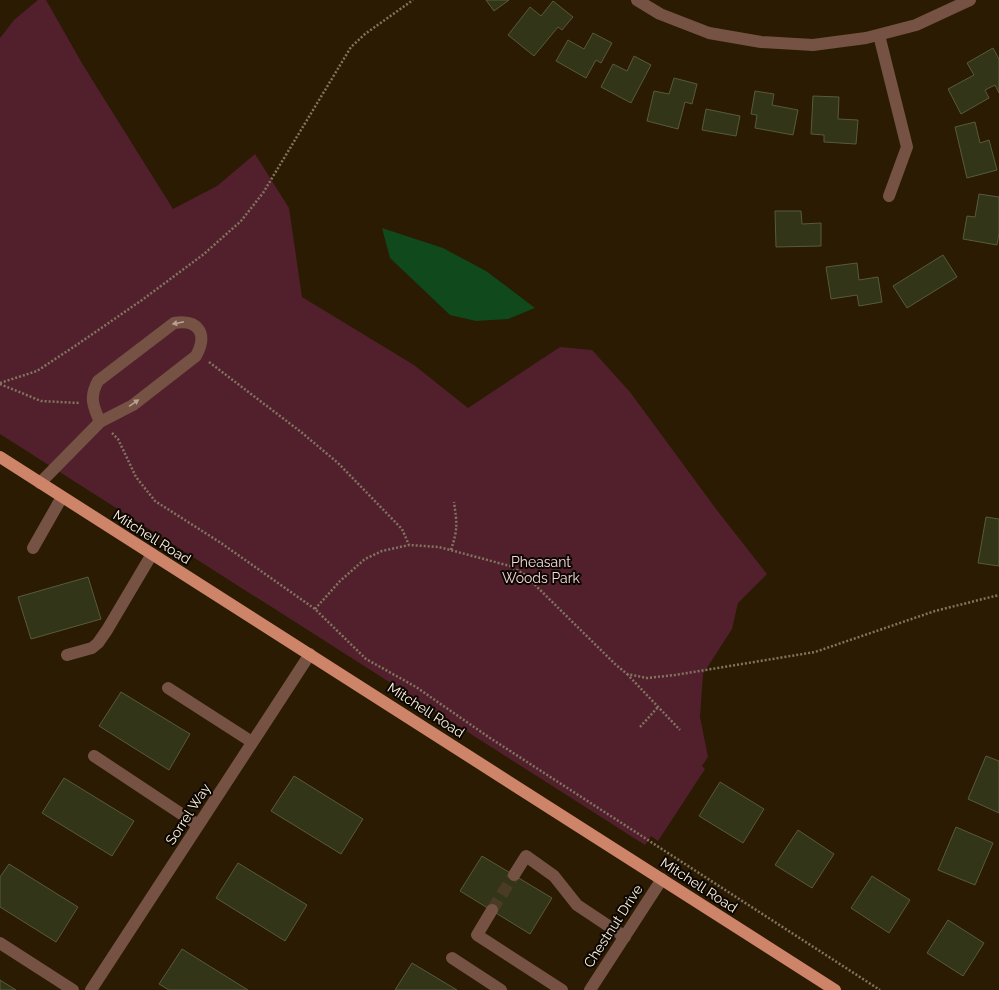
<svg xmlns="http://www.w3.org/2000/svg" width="999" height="990" font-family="Raleway,sans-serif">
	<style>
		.green { fill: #51202c }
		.water { fill: #10491c }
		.building { fill: #333518; stroke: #585a3c }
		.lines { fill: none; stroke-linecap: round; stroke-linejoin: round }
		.minor-tunnel { stroke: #4a3b24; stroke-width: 12; stroke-dasharray: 12 6; stroke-linecap: butt }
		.path { stroke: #827560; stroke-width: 2.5; stroke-dasharray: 2 2; stroke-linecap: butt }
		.minor { stroke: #755244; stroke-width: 12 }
		.major { stroke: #ce8468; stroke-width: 12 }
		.oneway { fill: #b9a294 }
		.labels { text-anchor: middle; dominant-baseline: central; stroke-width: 4; stroke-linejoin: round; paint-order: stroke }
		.street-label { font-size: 14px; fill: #fdf3e4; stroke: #0d0701 }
		.park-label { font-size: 14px; fill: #f2d8dc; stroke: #0d0701 }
	</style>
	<rect width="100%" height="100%" fill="#2a1b02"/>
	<path class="green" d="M38 0H46L83 65 173 209 217 186 255 154 289 208 302 297 414 365 468 408 560 347 592 350 630 392 716 509 767 574 738 603 732 629 703 674 700 717 708 757 702 766 705 769 658 841 651 836 645 845 0 434V38L14 20Z"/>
	<path class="water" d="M382 228 443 248 486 271 535 308 508 319 476 321 450 315 390 258Z"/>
	<path class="building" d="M486 0H509L494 11Z
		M553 1 573 17 562 30 558 27 534 56 508 35 530 7 541 16Z
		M593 33 612 43 601 63 596 60 586 78 556 61 568 40 584 49Z
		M993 48 999 59V93L995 85 985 90 989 98 961 114 948 89 974 75 967 63Z
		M634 56 651 65 631 103 601 87 613 64 627 71Z
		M674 78 697 84 692 104 685 102 678 129 647 121 654 91 669 94Z
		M755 91 774 94 772 105 798 110 793 135 755 128 757 115 751 114Z
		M813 96 839 97 838 119 858 120 856 144 824 142V135L811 134Z
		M706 109 740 116 736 136 702 130Z
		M975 122 980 143 989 140 997 170 967 178 955 127Z
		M979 194 999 197V233L997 245 963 239 967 216 975 217Z
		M775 211H801L802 224 821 223V246L776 247Z
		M943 255 957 277 907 308 893 286Z
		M857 263 859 280 878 277 882 302 859 306 857 295 831 299 826 267Z
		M986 517 999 519V566L978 563Z
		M88 577 101 619 31 639 18 597Z
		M121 692 190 734 169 770 99 726Z
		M986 756 999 761V813L968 799Z
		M294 776 363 819 341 854 271 811Z
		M64 778 134 821 112 856 42 813Z
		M720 782 764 809 743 843 699 816Z
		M956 827 993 843 975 885 938 870Z
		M798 830 834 854 812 888 775 865Z
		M482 856 552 898 530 934 460 891Z
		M238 863 307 905 285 941 216 898Z
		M9 864 78 907 56 942 0 907V877Z
		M872 876 910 900 889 933 851 908Z
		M948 920 984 943 963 976 927 953Z
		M182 949 248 990H169L159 984Z
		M412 963 457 990H395Z
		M0 980 16 990H0Z"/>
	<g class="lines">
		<path class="minor-tunnel" d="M492 910 514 875"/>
		<path class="path" d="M209 362 301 432 338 463 402 529 409 545
			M0 383 37 371 78 344 142 300 204 254 241 221 263 193 351 47 365 34 413 0
			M0 384 41 401 79 403
			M112 433 118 439 136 477 155 501 221 543 315 609 366 659 416 687 490 738 880 990
			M451 550C458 528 457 524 454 502
			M315 609 340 581 365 559 382 551 409 545 439 547 510 566 524 574 615 664 627 674 647 678 675 675 815 652 935 611 999 595
			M627 674 680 730
			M640 727 658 707"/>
		<path class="minor" d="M637 0 660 14 709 33 761 42 813 45 866 38 916 25 970 0
			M879 35 907 147 889 196
			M40 483 100 422 133 405 196 356C208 334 199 319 174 323L98 381C89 397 93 406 100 422
			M33 548 62 497
			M67 655 92 648 98 643 107 630 152 554
			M168 688 252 742
			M94 756 198 825
			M514 875 526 856 554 876 577 905 625 937
			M492 910 477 935 562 990
			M0 943 73 990
			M452 958 501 990
			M91 990 310 654
			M590 990 662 879"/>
		<path class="major" d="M0 457 835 990"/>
	</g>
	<defs><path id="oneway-solid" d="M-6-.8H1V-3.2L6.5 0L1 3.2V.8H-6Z"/></defs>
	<g class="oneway">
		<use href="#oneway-solid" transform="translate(178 323) rotate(168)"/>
		<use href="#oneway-solid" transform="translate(134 403) rotate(-34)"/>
	</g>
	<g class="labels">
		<g class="street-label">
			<text transform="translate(152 537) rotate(32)">Mitchell Road</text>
			<text transform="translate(426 710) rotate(33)">Mitchell Road</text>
			<text transform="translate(188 814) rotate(-57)">Sorrel Way</text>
			<text transform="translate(699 885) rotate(33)">Mitchell Road</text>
			<text transform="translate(613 926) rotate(-57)">Chestnut Drive</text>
		</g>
		<g class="park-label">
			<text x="541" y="562">Pheasant<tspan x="541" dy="16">Woods Park</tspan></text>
		</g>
	</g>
</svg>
